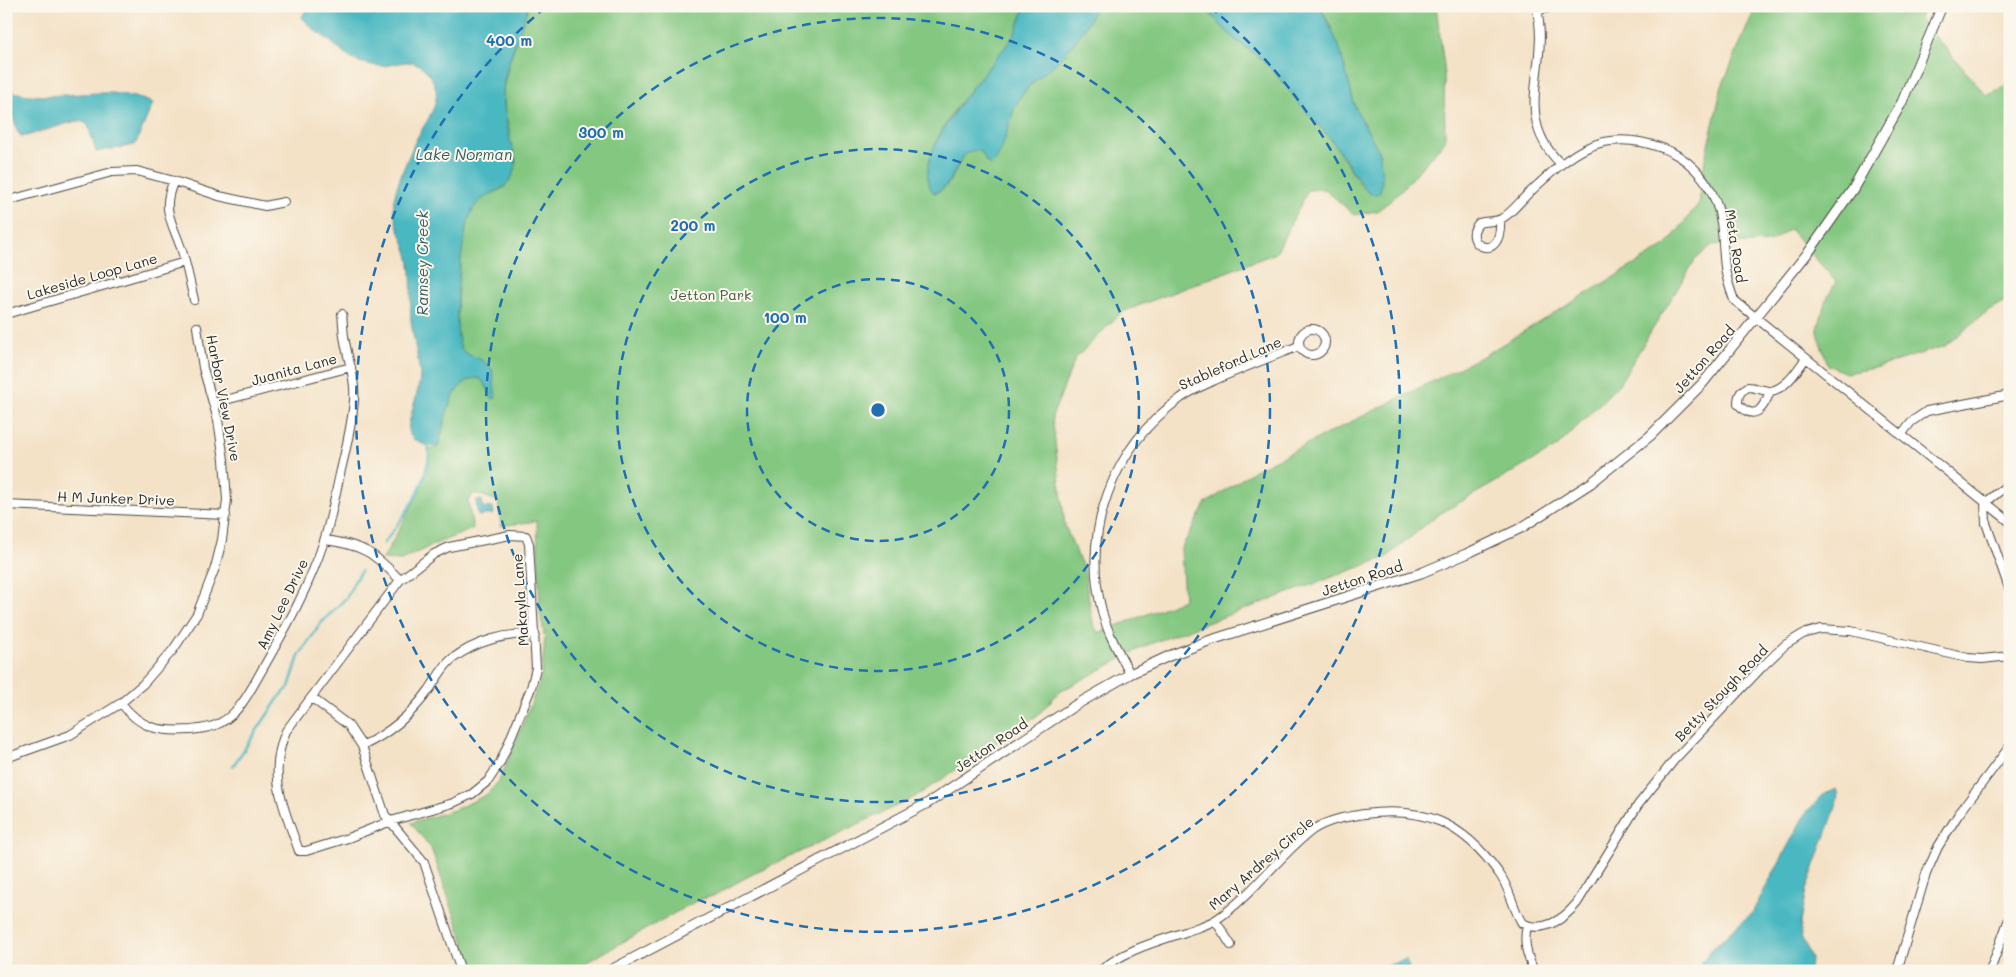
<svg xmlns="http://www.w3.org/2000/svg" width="2016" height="977" font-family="Mali,sans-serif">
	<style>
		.green { fill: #83c781; stroke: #577956 }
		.water { fill: #49b8c1; stroke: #3a7276 }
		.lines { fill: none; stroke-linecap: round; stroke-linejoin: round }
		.stream { stroke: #49b8c1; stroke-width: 2.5 }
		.minor-casing { stroke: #494642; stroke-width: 10 }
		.tertiary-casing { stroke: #494642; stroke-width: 11 }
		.minor { stroke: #fff; stroke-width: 8 }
		.tertiary { stroke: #fff; stroke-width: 9 }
		.ring { fill: none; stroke: #1f6fb2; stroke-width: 2.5; stroke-dasharray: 9 6 }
		.labels { text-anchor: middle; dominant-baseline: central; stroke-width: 4; stroke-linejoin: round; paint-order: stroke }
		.street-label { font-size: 14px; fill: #2b2b2b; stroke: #fbf7ec }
		.park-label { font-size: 14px; fill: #455a45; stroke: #fbf7ec }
		.water-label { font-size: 15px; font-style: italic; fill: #365c60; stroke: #fbf7ec }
		.centre { fill: #1f6fb2; stroke: #fbf7ec; stroke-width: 2.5 }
		.ring-label { font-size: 15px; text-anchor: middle; font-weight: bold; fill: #1f6fb2; stroke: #fbf7ec; stroke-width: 4; stroke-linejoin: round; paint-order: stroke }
	</style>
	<rect width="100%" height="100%" fill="#fbf7ec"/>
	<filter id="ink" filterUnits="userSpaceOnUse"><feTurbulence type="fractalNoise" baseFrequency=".02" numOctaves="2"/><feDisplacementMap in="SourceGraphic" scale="10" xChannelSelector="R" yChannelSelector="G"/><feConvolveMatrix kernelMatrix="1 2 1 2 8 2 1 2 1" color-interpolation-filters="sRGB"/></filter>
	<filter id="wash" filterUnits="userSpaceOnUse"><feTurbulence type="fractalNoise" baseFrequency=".0096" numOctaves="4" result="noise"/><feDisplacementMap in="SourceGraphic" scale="20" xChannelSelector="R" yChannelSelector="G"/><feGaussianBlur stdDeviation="1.12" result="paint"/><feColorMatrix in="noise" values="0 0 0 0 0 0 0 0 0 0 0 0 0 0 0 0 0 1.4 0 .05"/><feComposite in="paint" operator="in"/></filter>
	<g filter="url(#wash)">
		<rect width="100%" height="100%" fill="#f4e2c7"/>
		<path class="green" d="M528 6H1026C1020 17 1019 28 1012 38 991 67 932 126 931 162 930 172 933 183 935 193 959 186 955 145 981 151L986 161 1008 125 1017 101 1027 89 1077 39 1096 6H1203L1233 38 1262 59 1282 81 1301 106 1331 139 1362 187 1378 150 1355 107 1342 57 1331 27 1320 6H1436L1444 66 1445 141 1394 198 1377 211 1354 215 1325 189 1308 190 1276 253 1122 312 1075 359 1052 417 1065 526 1084 570 1093 623 1098 633 1184 600 1181 549 1205 504 1255 470 1483 356 1667 245 1699 203 1705 159 1722 86 1756 6H1923L1920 19 1987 96 2010 83V298L1989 310 1945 346 1875 368 1846 373 1828 365 1817 333 1825 302 1836 282 1790 229 1770 242 1712 245 1695 260 1619 384 1557 447 1436 516 1387 557 1147 645 1059 692 1038 715 915 797 745 878 713 896 698 900 571 971H474L431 848 411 823 454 810 486 795 499 781 513 749 541 678 545 638 540 613 537 521 501 526 498 501 474 493 468 501 473 529 435 544 401 560 383 559 420 491 430 450 438 447C444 427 448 385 472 379 476 378 477 377 480 379 485 383 490 393 493 399L480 359C473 357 465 355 461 348 451 329 461 227 473 208 480 198 494 193 505 187L510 134 505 112 503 89 509 63Z"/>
		<path class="water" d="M334 6H528C521 34 505 62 503 90 503 107 507 123 510 139 512 149 518 158 515 169 508 195 484 190 473 209 461 229 451 328 461 348 465 356 473 355 480 359 484 361 488 366 492 369L496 398 493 399C490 394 486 383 480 379 477 377 476 378 472 379 448 386 444 427 438 447 430 447 412 442 409 433 406 422 421 390 420 373 418 356 413 339 411 321 410 302 413 283 410 264 407 240 389 221 395 195 399 177 408 159 415 142 422 127 439 108 436 90 434 78 423 63 410 62 401 62 392 65 383 66 376 66 365 64 357 61 346 58 339 48 330 41 319 33 310 28 302 17L305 11 314 8Z
			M1026 6H1096C1088 25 1072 49 1056 63 1043 75 1026 85 1018 101 1009 116 1004 157 991 165L986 161 981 151C954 145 959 186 934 193 903 157 992 66 1012 38 1019 28 1020 17 1026 6Z
			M1203 6H1320L1339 46 1355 107 1380 154 1382 180 1380 192 1374 195 1367 192 1331 139 1301 106 1282 81 1262 59 1233 38Z
			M10 91C42 101 78 92 111 93 125 94 140 98 153 103L135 145 96 152 88 125 83 122 76 121 26 136H21L17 131 6 94Z
			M482 500 483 508 493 507 494 514 478 516 476 501Z
			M1836 789 1838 794 1836 807 1806 890 1800 923 1801 936 1811 959 1810 971H1696L1710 950 1752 913 1805 814 1824 794Z
			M1406 959 1410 971H1373Z"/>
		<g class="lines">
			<path class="stream" d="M384 543C403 517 435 478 428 444
				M233 766 278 699 289 687 299 656 321 623 347 597 354 582 361 571"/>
		</g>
	</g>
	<g filter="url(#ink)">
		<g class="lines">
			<g class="minor-casing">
				<path id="minor" d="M1536 6C1552 65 1510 114 1560 163
					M1537 11 1555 6
					M174 181C160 210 173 223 182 251 187 267 190 283 194 300
					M6 201 112 172 137 171 174 181 219 196 265 206 284 202
					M1500 220C1503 266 1459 244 1479 223 1485 221 1495 222 1501 219 1511 214 1520 201 1529 193 1572 153 1600 126 1662 148 1685 156 1707 177 1715 200 1724 222 1722 244 1725 267 1726 278 1730 289 1734 300L2010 522
					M6 314 185 262
					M1299 342a13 13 0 1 1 26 0a13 13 0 1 1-26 0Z
					M1770 392C1763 409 1755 422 1738 404 1738 395 1740 391 1748 387 1755 387 1766 392 1771 391 1787 388 1797 370 1806 358
					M214 403 351 367
					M1901 435 1911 422 1927 411 2010 395
					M1985 503 1986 523 2010 591
					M1985 503 2010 483
					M6 505 226 515
					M510 535 526 536 529 544 536 668 531 688 509 742 500 763 488 781 472 794 453 803 391 821 348 838 306 851H299C284 808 267 776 286 731L400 580 434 554 449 547Z
					M325 540C363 545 373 552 400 580
					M1130 674C1120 654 1107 633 1102 611 1081 531 1113 446 1181 398 1191 390 1203 386 1215 380 1242 368 1271 357 1299 346
					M312 698 348 725 362 746 385 815 424 862 461 971
					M121 703C141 729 159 732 191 730 200 729 211 728 220 723 240 713 251 689 262 670 286 628 309 587 324 541 331 519 335 496 340 474 346 449 352 425 354 400 356 378 347 358 344 336 343 329 343 321 342 314
					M362 746C390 733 411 715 429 690 436 680 443 666 452 659 476 641 506 633 535 634
					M6 758 70 735 121 703 143 684 173 650 197 614 215 568 222 540 227 500 224 460 218 420 203 368 197 327
					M1215 920 1231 945
					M1527 926C1523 942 1527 956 1534 971
					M1100 971C1124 950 1156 942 1185 932 1195 928 1208 925 1217 919 1253 895 1277 857 1311 831 1327 820 1345 817 1364 814 1424 806 1463 823 1498 872 1510 887 1512 907 1522 923 1543 934 1564 919 1577 903L1638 805 1675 759 1762 667 1785 645 1803 634 1821 629 1851 631 1968 658 1982 659 2010 656
					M1897 971 1926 874 1938 847 1958 815 2010 746
					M1990 971 2010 916"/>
			</g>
			<g class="tertiary-casing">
				<path id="tertiary" d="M609 971 928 803 1074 706 1130 674 1169 656 1208 641 1421 573 1466 554 1521 528 1591 483 1650 436 1703 383 1811 249 1853 189 1902 102 1942 6"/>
			</g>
			<use href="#minor" class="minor"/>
			<use href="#tertiary" class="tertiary"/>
		</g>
	</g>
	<g class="ring">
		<circle cx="878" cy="410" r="131"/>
		<circle cx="878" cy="410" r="261"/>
		<circle cx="878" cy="410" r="392"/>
		<path d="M1210 7A522 522 0 1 1 546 7"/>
	</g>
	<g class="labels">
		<g class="street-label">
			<text transform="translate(1736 246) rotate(81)">Meta Road</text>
			<text transform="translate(92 276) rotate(-16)">Lakeside Loop Lane</text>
			<text transform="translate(1704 359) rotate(-49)">Jetton Road</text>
			<text transform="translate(1230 363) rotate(-24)">Stableford Lane</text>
			<text transform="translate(294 369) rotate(-15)">Juanita Lane</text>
			<text transform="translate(224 398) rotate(79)">Harbor View Drive</text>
			<text transform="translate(116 498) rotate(2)">H M Junker Drive</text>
			<text transform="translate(1362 578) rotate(-18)">Jetton Road</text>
			<text transform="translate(520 600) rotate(-94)">Makayla Lane</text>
			<text transform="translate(282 604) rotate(-64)">Amy Lee Drive</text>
			<text transform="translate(1721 693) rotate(-46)">Betty Stough Road</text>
			<text transform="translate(991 745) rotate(-34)">Jetton Road</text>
			<text transform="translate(1261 863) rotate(-41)">Mary Ardrey Circle</text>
		</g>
		<g class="park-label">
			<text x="711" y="294">Jetton Park</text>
		</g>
		<g class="water-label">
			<text x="464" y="154">Lake Norman</text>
			<text transform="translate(422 263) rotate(-90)">Ramsey Creek</text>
		</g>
	</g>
	<circle cx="878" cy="410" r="8" class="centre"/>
	<g class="ring-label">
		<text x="509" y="46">400 m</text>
		<text x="601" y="138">300 m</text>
		<text x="693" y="231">200 m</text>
		<text x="785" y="323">100 m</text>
	</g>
	<rect width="2016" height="977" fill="none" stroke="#fbf7ec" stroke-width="25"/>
</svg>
